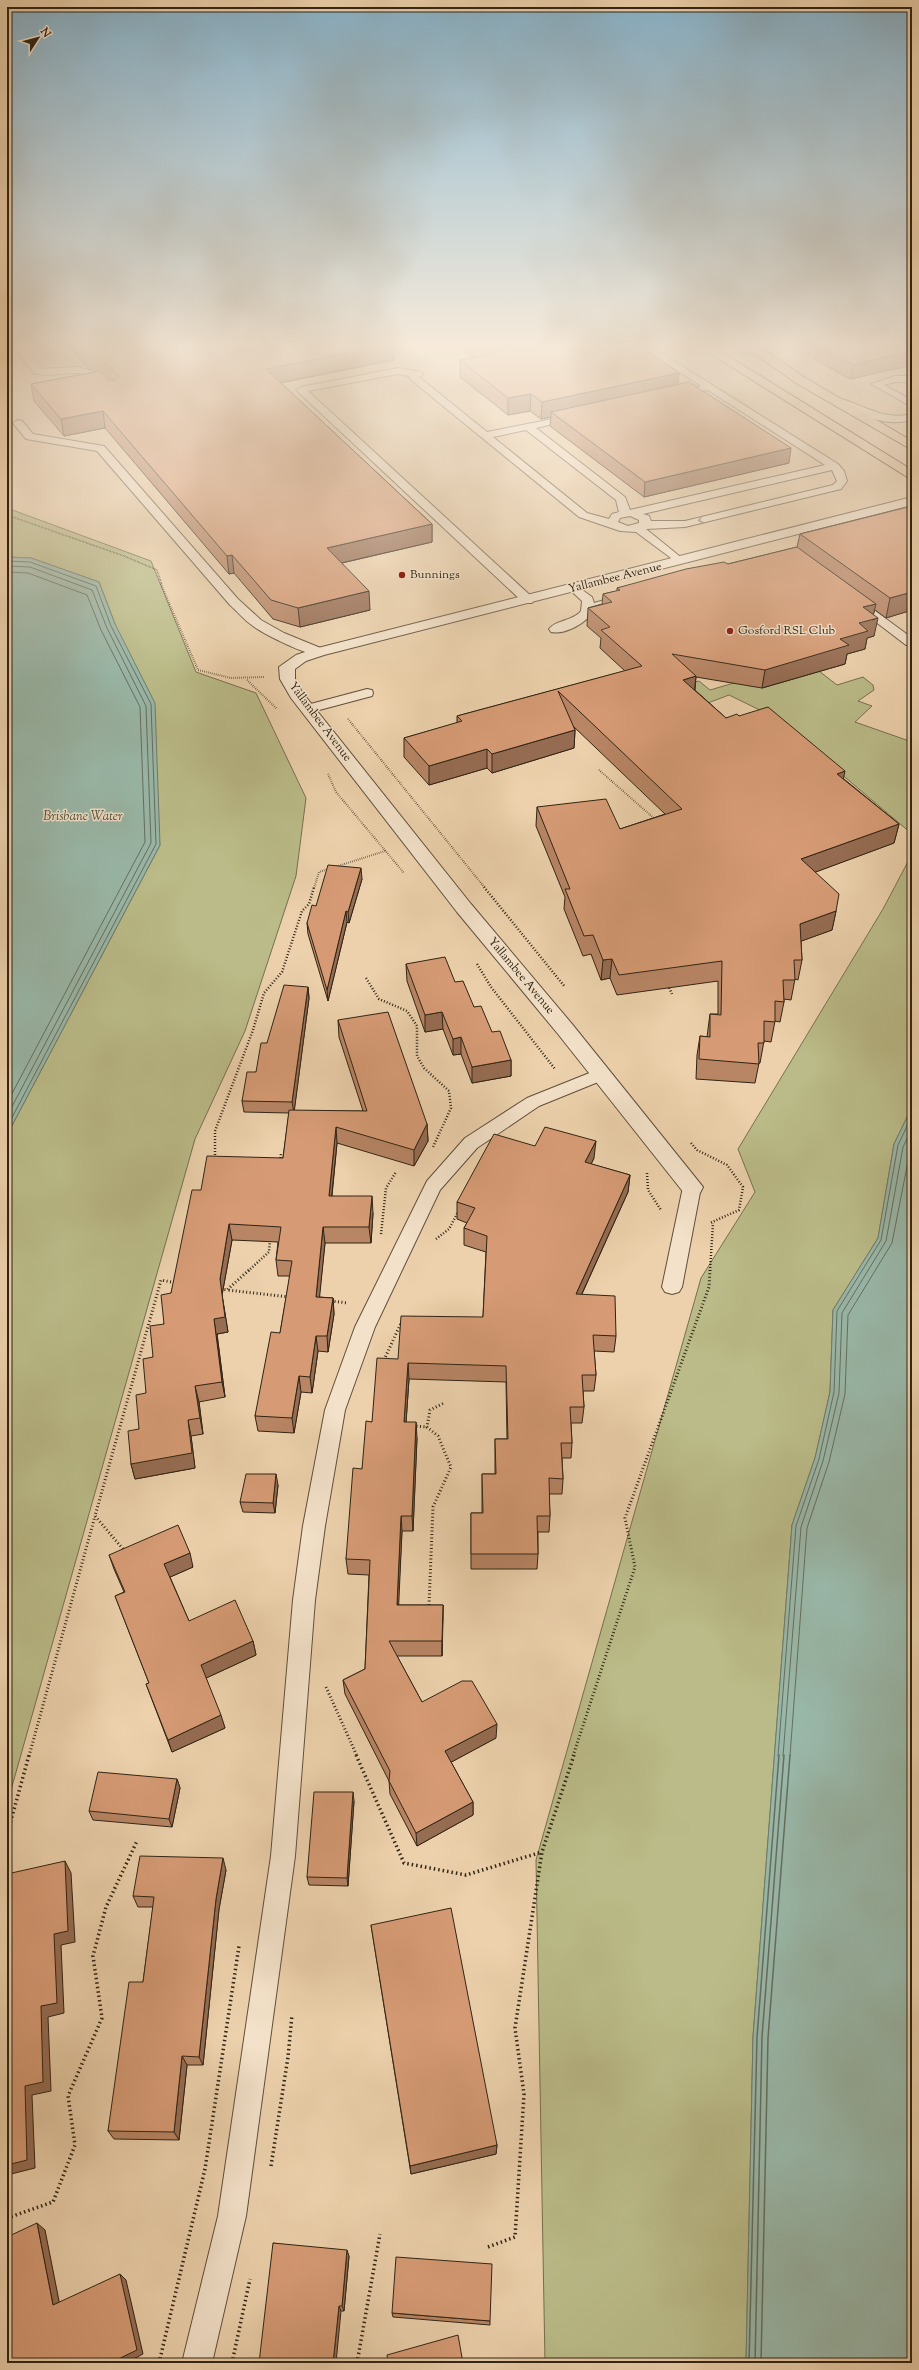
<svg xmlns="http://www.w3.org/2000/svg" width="919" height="2370" font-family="'Sorts Mill Goudy',serif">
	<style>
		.green { fill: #babb88; stroke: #75704e }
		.water { fill: #99b7a8; stroke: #6f7c6d }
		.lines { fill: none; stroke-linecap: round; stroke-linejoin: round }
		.shore-far1 { stroke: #646e5e; stroke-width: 1 }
		.shore { stroke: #646e5e; stroke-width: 1.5 }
		.lane-casing { stroke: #5f4f3a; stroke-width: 2 }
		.street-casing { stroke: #5f4f3a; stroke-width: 2 }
		.highway-casing { stroke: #302414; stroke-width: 2 }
		.path-far4 { stroke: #302414; stroke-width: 1.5; stroke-dasharray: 0.5 1; stroke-linecap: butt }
		.path-far3 { stroke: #302414; stroke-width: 2; stroke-dasharray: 0.5 1.5; stroke-linecap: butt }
		.path-far2 { stroke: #302414; stroke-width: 2.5; stroke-dasharray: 1 2; stroke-linecap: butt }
		.path-far1 { stroke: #302414; stroke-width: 3; stroke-dasharray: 1 2.5; stroke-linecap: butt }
		.path { stroke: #302414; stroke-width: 3.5; stroke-dasharray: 1.5 3; stroke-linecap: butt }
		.lane { fill: #f3e1c9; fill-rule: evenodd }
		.street { fill: #f3e1c9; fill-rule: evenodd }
		.highway { fill: #ecd1ac; fill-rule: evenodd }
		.wall { fill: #b88565; stroke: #302414 }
		.shaded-wall { fill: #966c52; stroke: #302414 }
		.building { fill: #d69b75; stroke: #302414 }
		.oneway { stroke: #92826e }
		.poi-dot { fill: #8f2418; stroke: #f3e1c9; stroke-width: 1.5 }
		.labels { text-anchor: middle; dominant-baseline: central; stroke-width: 3; stroke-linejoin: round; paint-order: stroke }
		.far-poi-label { font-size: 12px; fill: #302414; stroke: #f3e1c9; text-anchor: start }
		.far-street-label { font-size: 12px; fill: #302414; stroke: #f3e1c9 }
		.far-water-label { font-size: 13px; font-style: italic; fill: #4a4939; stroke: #f3e1c9 }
	</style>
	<rect width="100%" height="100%" fill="#ecd1ac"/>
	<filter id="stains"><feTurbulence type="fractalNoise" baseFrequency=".005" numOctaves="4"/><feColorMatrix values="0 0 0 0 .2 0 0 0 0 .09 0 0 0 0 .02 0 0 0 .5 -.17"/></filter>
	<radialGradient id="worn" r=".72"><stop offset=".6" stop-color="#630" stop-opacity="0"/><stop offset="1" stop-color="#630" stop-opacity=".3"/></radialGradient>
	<path class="green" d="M7 508 151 561 196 672 256 693 306 798 296 876 245 1031 195 1139 7 1804V1135L160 845 115 624 99 582 31 558 7 557Z
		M819 671 837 685 863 677 873 685 874 690 858 701 872 706 855 722 912 742V834L774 717 729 695 700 706 673 688 699 681 710 690 734 683Z
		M912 854V1107L894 1144 878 1238 833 1310 830 1392 815 1458 792 1525 753 2037 746 2363H545L536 1860 701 1278 755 1192 738 1149 883 909Z"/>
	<path class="water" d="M7 557 31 558 99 582 115 624 155 703 160 845 7 1135Z
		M912 1107V2363H746L753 2037 792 1525 815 1458 830 1392 833 1310 878 1238 894 1144Z"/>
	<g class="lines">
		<path class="shore-far1" d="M7 561 30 562 96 586 111 626 151 704 156 844 7 1127
			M7 566 30 567 92 590 107 628 146 706 151 843 7 1116
			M7 572 28 573 87 595 101 630 140 707 145 842 7 1103
			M778 1756 796 1526 819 1459 834 1392 837 1311 881 1240 898 1145 912 1116
			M783 1756 801 1527 823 1461 839 1393 842 1313 886 1241 903 1147 912 1128
			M790 1756 807 1528 829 1462 845 1394 848 1315 892 1243 912 1141"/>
		<path class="shore" d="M749 2363 757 2037 779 1755
			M755 2363 762 2037 784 1755
			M761 2363 768 2038 790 1755"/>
		<g class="lane-casing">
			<path id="lane" d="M639 346H650L838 464 844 471 847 481 841 489 685 527 646 529 683 559 685 561 679 564 636 532 620 531 579 517 410 379 409 376 398 374 308 391 532 597 534 600 532 603H524L296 390 301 387 398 368 421 372 423 374 419 377 487 432 578 414V418L536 428 625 497 630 510 825 465 708 390 673 396V392L701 386ZM526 430 616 500 619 512 612 514 609 519 587 513 493 437ZM832 470 837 481 833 485 685 521H651L649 516 643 514ZM630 516 639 520V523L628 526 618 522 620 518Z
				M78 367 99 373 116 388 111 391C100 388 95 375 78 373 68 372 40 378 34 372L39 369Z
				M895 376H912V382H895L884 385 912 400V407L871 384Z
				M835 397C863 404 882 421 912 414V420C884 428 857 413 832 402L830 400Z
				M18 420 22 421 33 434 104 446 238 599 261 620 284 633 323 649 325 652 323 655C310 658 264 634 253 626 244 620 237 611 230 605L97 451 26 439 13 423Z
				M574 584 592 597 594 603 626 594 632 598 630 601 594 610C587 623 565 635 551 632L549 629C556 620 573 621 581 611L582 601 568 588Z
				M855 596 912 638V645H906L851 603 849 600 851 597Z
				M367 689 372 690 373 693 372 696 308 713 301 709 303 706Z
				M602 1068 608 1070 610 1074 608 1078 539 1106 477 1148 440 1190 375 1327 345 1410 325 1526 315 1600 295 1856 246 2216 212 2363H182L218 2216 271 1856 293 1600 303 1526 325 1410 355 1327 427 1181 465 1138 527 1098Z
				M692 1180 698 1182 701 1187 682 1287 679 1292 672 1294 665 1292 662 1287 683 1187 686 1182Z"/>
		</g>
		<g class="street-casing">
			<path id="street" d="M12 346H24L45 372 43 374H35Z
				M912 497V505L324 655 306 661 295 669V679L302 692 471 904 572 1024 703 1187 700 1193 692 1195 684 1193 558 1034 457 912 291 698 280 679 279 667 296 655 314 649Z"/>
		</g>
		<g class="highway-casing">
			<path id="highway" d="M698 346H712L912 470V480Z
				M744 346H758L804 377 912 441V450L796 383Z"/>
		</g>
		<path class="path-far4" d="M7 377 16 376
			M7 515 124 556 157 570 162 585"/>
		<path class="path-far3" d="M161 584 198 670 231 678 264 677
			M247 680 277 709
			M348 719 485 888
			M599 770 656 820
			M328 774 336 792 404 873
			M335 867 385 851
			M314 888 319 872 328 869"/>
		<path class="path-far2" d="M484 887 565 987
			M477 964 491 987 555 1069
			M366 978 379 999 407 1011 417 1026V1056L424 1068 449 1091 451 1108 433 1147
			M668 985 672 994
			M691 1143 697 1150 727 1165 743 1187 739 1210 710 1223
			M215 1155V1131L253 1030 264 993 282 972 302 911 309 904 314 887
			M280 1161 281 1154
			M647 1173 648 1190 661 1210
			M381 1234 386 1188 396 1172
			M436 1239 449 1229 458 1212
			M248 1271 269 1252 270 1240
			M710 1271 713 1223"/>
		<path class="path-far1" d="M249 1270 227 1290 289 1297
			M221 1289 227 1290
			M331 1301 348 1303
			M384 1360 401 1323
			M413 1426 427 1427
			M123 1549 95 1516 161 1280 176 1283
			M429 1605 433 1507 451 1467 438 1436 427 1427 430 1410 444 1403
			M326 1687 357 1756
			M29 1756 95 1516
			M573 1756 635 1567 625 1518 709 1287 710 1270"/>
		<path class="path" d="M356 1755 404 1863 466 1875 542 1852
			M7 1835 29 1755
			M271 2166 288 2057 292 2015
			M7 2218 53 2202 75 2145 68 2096 102 2018 93 1956 106 1907 137 1841
			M488 2247 515 2237 524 2094 515 2028 542 1852 574 1755
			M159 2363 205 2169 239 1946
			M232 2363 250 2279
			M357 2363 380 2234"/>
		<use href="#lane" class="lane"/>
		<use href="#street" class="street"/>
		<use href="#highway" class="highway"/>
	</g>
	<path class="wall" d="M69 346H393L394 360 281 383 432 524V542L342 563 370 610 300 627 273 619 234 573 229 574 105 428 64 436 34 401 31 384 95 372 88 369Z
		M459 346H639L678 384 789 463 644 497 550 426 551 417 541 419 530 411 508 415 460 377V360L474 358Z
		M807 346H912V368L908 366 850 379 815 360 817 352Z
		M912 506V610L886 618 875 610 873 615 874 636 867 638 865 649 847 654 845 664 762 688 696 677 695 690 726 718 739 716 844 779 899 824 894 843 815 872 836 911 832 930 801 941 802 960 798 980 795 979 791 1000 784 999V1002L780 1022 775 1021 771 1042 764 1041 760 1063H759L755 1083 696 1079 697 1055 700 1036 707 1037 710 1014H718V981L617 995 610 978 601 980 591 954 583 956 564 909 565 897 536 826 537 807 620 829 665 814 573 726 575 730 574 748 492 773 487 768 429 785 404 757V738L457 723V716L625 671 600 648 601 638 587 626 588 608 602 604 603 594 617 591V588L728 564 797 547 800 534Z
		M362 879 349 923 347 922 328 1001 308 934 307 923 316 906Z
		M406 964 455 982 474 1007 511 1060V1076L472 1083 461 1054 453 1055 443 1029 425 1032 407 981Z
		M308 987 309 998 294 1111H363L339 1037 338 1020 427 1124 428 1141 414 1166 337 1143 332 1196 373 1213 371 1243H325L319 1297 333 1298 334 1314 328 1352 318 1351 312 1393 301 1392 294 1433 258 1431 255 1416 280 1333 290 1276H278L276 1260 278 1242 232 1240 222 1295 228 1332 217 1334 225 1397 199 1402 203 1434 191 1436 195 1468 135 1479 131 1464 139 1429 153 1357 164 1324 171 1293 201 1190 283 1158 289 1113 244 1112 242 1101 256 1072 267 1043Z
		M535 1146 594 1158 591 1164 630 1175 628 1192 582 1294 616 1336 614 1352 594 1351 596 1375 594 1391H583L584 1407 582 1423H571L572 1443 571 1458H562L563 1479 562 1494H549L550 1516 549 1532H538V1554L537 1569H471V1513H482V1474H495V1439H507L506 1382 409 1379 406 1422 417 1438 413 1531H402L398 1605H443L442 1656H397L422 1702 496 1738 451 1762 473 1802V1815L417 1846 390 1794 389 1781 345 1694 343 1680 365 1669 369 1575 348 1574 346 1559 362 1469 372 1422 398 1359 483 1317 486 1252 464 1245V1228L467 1223 457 1219V1202Z
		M278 1485 275 1513 243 1512 240 1502Z
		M109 1555 193 1567 170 1577 189 1621 253 1641 256 1655 206 1678 225 1728 172 1752 146 1684 149 1683 115 1596 124 1592 114 1569Z
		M177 1779 180 1788 172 1827 93 1820 89 1811Z
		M354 1801 348 1886 309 1885 307 1877Z
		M226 1870 219 1909 203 2065H187L179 2140 114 2139 108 2131 143 1982 153 1907H138L133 1896Z
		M371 1925 497 2145 496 2154 411 2174Z
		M273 2243 349 2256 344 2311H341Z
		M392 2313 490 2321V2325L393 2317Z"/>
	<path class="shaded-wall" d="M381 346H393L394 360 267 385 266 369Z
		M910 351 908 366 850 379 853 365Z
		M679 373 677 390 551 412V417L541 419 542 402Z
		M531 394 530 411 508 415V398Z
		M103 411 105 428 64 436 61 419Z
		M791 448 789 463 644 497 645 482Z
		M432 524V542L328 566 327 548Z
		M232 555 234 573 229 574 227 556Z
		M369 591 370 610 300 627 298 608Z
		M912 592V610L886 618 890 598Z
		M876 604 872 620 878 618 874 636 867 638 865 649 847 654 845 664 762 688 765 670 840 639 863 607Z
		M696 676 694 695 683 680Z
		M575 730 574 748 492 773V754Z
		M487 749V768L429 785V766Z
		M845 771 841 790 837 774Z
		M899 824 894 843 797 879 801 859Z
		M361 868 362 879 349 923 348 912Z
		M346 911 347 922 328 1001 327 990Z
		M836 911 832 930 796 943 800 924Z
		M612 959 610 978 601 980 603 960Z
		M308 987 309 998 294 1113 292 1102Z
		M442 1012 443 1029 425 1032V1015Z
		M461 1037V1054L453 1055V1039Z
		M511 1060V1076L472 1083V1067Z
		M427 1124 428 1141 414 1166V1150Z
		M336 1127 337 1143 330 1212 329 1196Z
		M596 1141 594 1158 584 1179 585 1162Z
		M630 1175 628 1192 574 1311 576 1294Z
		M372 1196 373 1213 371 1243 369 1227Z
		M229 1224 232 1240 222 1295 228 1332 217 1334 225 1397 222 1382 214 1319 220 1279Z
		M323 1227 325 1243 318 1313 316 1297Z
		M333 1298 334 1314 328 1352 327 1336Z
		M316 1336 318 1351 312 1393 310 1377Z
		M408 1363 409 1379 405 1438 404 1422Z
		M299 1376 301 1392 294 1433 292 1418Z
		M195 1386 199 1402 203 1434 200 1418Z
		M188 1420 191 1436 195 1468 135 1479 131 1464Z
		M416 1422 417 1438 413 1531 412 1516Z
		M276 1474 278 1485 275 1513 273 1503Z
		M401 1516 402 1531 398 1620 397 1605Z
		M190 1553 193 1567 168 1578 164 1564Z
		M443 1605V1620L442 1656V1641Z
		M253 1641 256 1655 204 1679 201 1665Z
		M221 1715 225 1728 172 1752 168 1740Z
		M497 1724 496 1738 446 1765 445 1751Z
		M177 1779 180 1788 172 1827 169 1819Z
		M353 1792 354 1801 348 1886 347 1878Z
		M473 1802V1815L417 1846 416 1833Z
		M223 1858 226 1870 219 1909 203 2065 199 2057 216 1899Z
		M65 1861 71 1873 75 1942 61 1945 64 2013 48 2017 51 2091 32 2095 35 2168 7 2175V2165L25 2086 41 2006 54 1934Z
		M182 2056 187 2065 179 2140 174 2132Z
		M497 2145 496 2154 411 2174 410 2166Z
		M37 2223 45 2230 61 2311 53 2305Z
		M347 2250 349 2256 344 2311 342 2306Z
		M120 2274 126 2280 143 2354 126 2363H110Z
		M339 2306 341 2311 336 2363H333Z"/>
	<path class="building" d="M80 346H381L266 369 432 524 327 548 369 591 298 608 271 600 232 555 227 556 103 411 61 419 31 384 100 371 109 380H115L119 376 103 360 85 352Z
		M481 346H503L505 347 508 346H639L679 373 542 402 531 394 508 398 460 360 491 354Z
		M819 346H912V352L910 351 853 365Z
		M689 382 791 448 645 482 551 412Z
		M912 506V592L890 598 800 534Z
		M797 547 876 604 863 607 878 618 859 623 868 631 840 639 849 645 765 670 672 654 696 676 683 680 726 718 737 714 739 716 768 707 845 771 837 774 899 824 801 859 839 894 836 911 800 924 802 960H794L795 980H783L784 1002 775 1001V1022L764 1021V1043H758L759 1064 699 1059 700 1036 710 1037V1014L721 1015 722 961 619 975 612 959 603 960 593 935 584 936 565 889H570L537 807 606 799 620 829 682 809 558 691 575 730 492 754 487 749 429 766 404 738 462 721 457 716 642 666 601 630 610 627 588 608 612 602 603 594 620 590 617 588 686 569 724 562 728 564Z
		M328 865 361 868 348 912 346 911 327 990 307 923 312 905 316 906Z
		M445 957 455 982 463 981 474 1007 481 1006 492 1032 500 1031 511 1060 472 1067 461 1037 453 1039 442 1012 425 1015 406 964Z
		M284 985 308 987 292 1102 242 1101 247 1072H256L261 1043H267Z
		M388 1012 427 1124 414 1150 336 1127 329 1196H372L369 1227H323L316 1297 333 1298 327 1336H316L310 1377 299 1376 292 1418 255 1416 271 1332 280 1333 292 1261 276 1260 281 1227 229 1224 220 1279 225 1317 214 1319 222 1382 195 1386 200 1418 188 1420 192 1453 131 1464 128 1431 139 1429 136 1395 146 1393 143 1359 153 1357 150 1326 164 1324 161 1295 171 1293 192 1190H201L207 1156 283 1158 289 1110 367 1111 338 1020Z
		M545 1127 596 1141 585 1162 630 1175 576 1294 615 1296 616 1336 593 1335 596 1375H582L584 1407H570L572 1443H561L563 1479 549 1478 550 1516H537L538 1554H471V1513H483L482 1474H496L495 1439H508L506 1366 408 1363 404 1422H416L412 1516H401L397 1605H443L442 1641H389L422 1702 462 1681H472L497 1724 445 1751 473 1802 416 1833 389 1781 390 1771 343 1680 365 1669 370 1560 346 1559 353 1468 362 1469 366 1421 372 1422 377 1358 398 1359 401 1316 483 1317 487 1236 464 1228 475 1208 457 1202 494 1134 535 1146Z
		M246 1474H276L273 1503 240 1502Z
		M178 1525 190 1553 164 1564 189 1621 235 1600 253 1641 201 1665 221 1715 168 1740 146 1684 149 1683 115 1596 125 1592 109 1555Z
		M98 1772 177 1779 169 1819 89 1811Z
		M314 1792H353L347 1878 307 1877Z
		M140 1856 223 1858 216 1899 199 2057 182 2056 174 2132 108 2131 129 1982H143L154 1897 133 1896Z
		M65 1861 68 1931 54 1934 57 2003 41 2006 43 2082 25 2086 27 2160 7 2165V1874Z
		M451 1908 497 2145 410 2166 371 1925Z
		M37 2223 53 2305 120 2274 137 2350 110 2363H7V2237Z
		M273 2243 347 2250 342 2306H339L333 2363H259Z
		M396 2257 492 2264 490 2321 392 2313Z
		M458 2335 463 2363H388L387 2355Z"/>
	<defs><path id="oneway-chevron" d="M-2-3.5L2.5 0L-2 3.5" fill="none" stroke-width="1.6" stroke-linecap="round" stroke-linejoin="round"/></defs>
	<use class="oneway" href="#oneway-chevron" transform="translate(701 520) rotate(166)"/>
	<linearGradient id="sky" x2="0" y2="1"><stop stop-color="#88b5ce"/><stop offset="0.51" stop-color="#f6eada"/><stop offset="1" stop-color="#f6eada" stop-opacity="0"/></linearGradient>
	<rect width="919" height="678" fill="url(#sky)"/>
	<g class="poi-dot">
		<circle cx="402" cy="575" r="4"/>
		<circle cx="730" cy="631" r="4"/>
	</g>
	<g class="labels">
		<g class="far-poi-label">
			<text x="410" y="575">Bunnings</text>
			<text x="738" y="631">Gosford RSL Club</text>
		</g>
		<g class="far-street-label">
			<text transform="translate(615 578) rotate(-14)">Yallambee Avenue</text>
			<text transform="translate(320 722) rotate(53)">Yallambee Avenue</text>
			<text transform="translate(521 976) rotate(50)">Yallambee Avenue</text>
		</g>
		<g class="far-water-label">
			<text x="83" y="817">Brisbane Water</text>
		</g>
	</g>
	<rect width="919" height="2370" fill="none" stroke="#ecd1ac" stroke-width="24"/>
	<rect x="8" y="8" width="903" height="2354" fill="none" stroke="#302414" stroke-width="2"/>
	<rect x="12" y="12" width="895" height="2346" fill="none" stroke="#302414"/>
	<g transform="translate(38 38) rotate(54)" stroke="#f3e1c9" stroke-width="3" paint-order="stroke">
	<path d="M0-3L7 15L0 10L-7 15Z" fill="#302414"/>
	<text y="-6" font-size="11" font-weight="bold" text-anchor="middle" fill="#302414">N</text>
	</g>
	<rect width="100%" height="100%" filter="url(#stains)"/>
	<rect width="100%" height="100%" fill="url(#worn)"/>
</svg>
